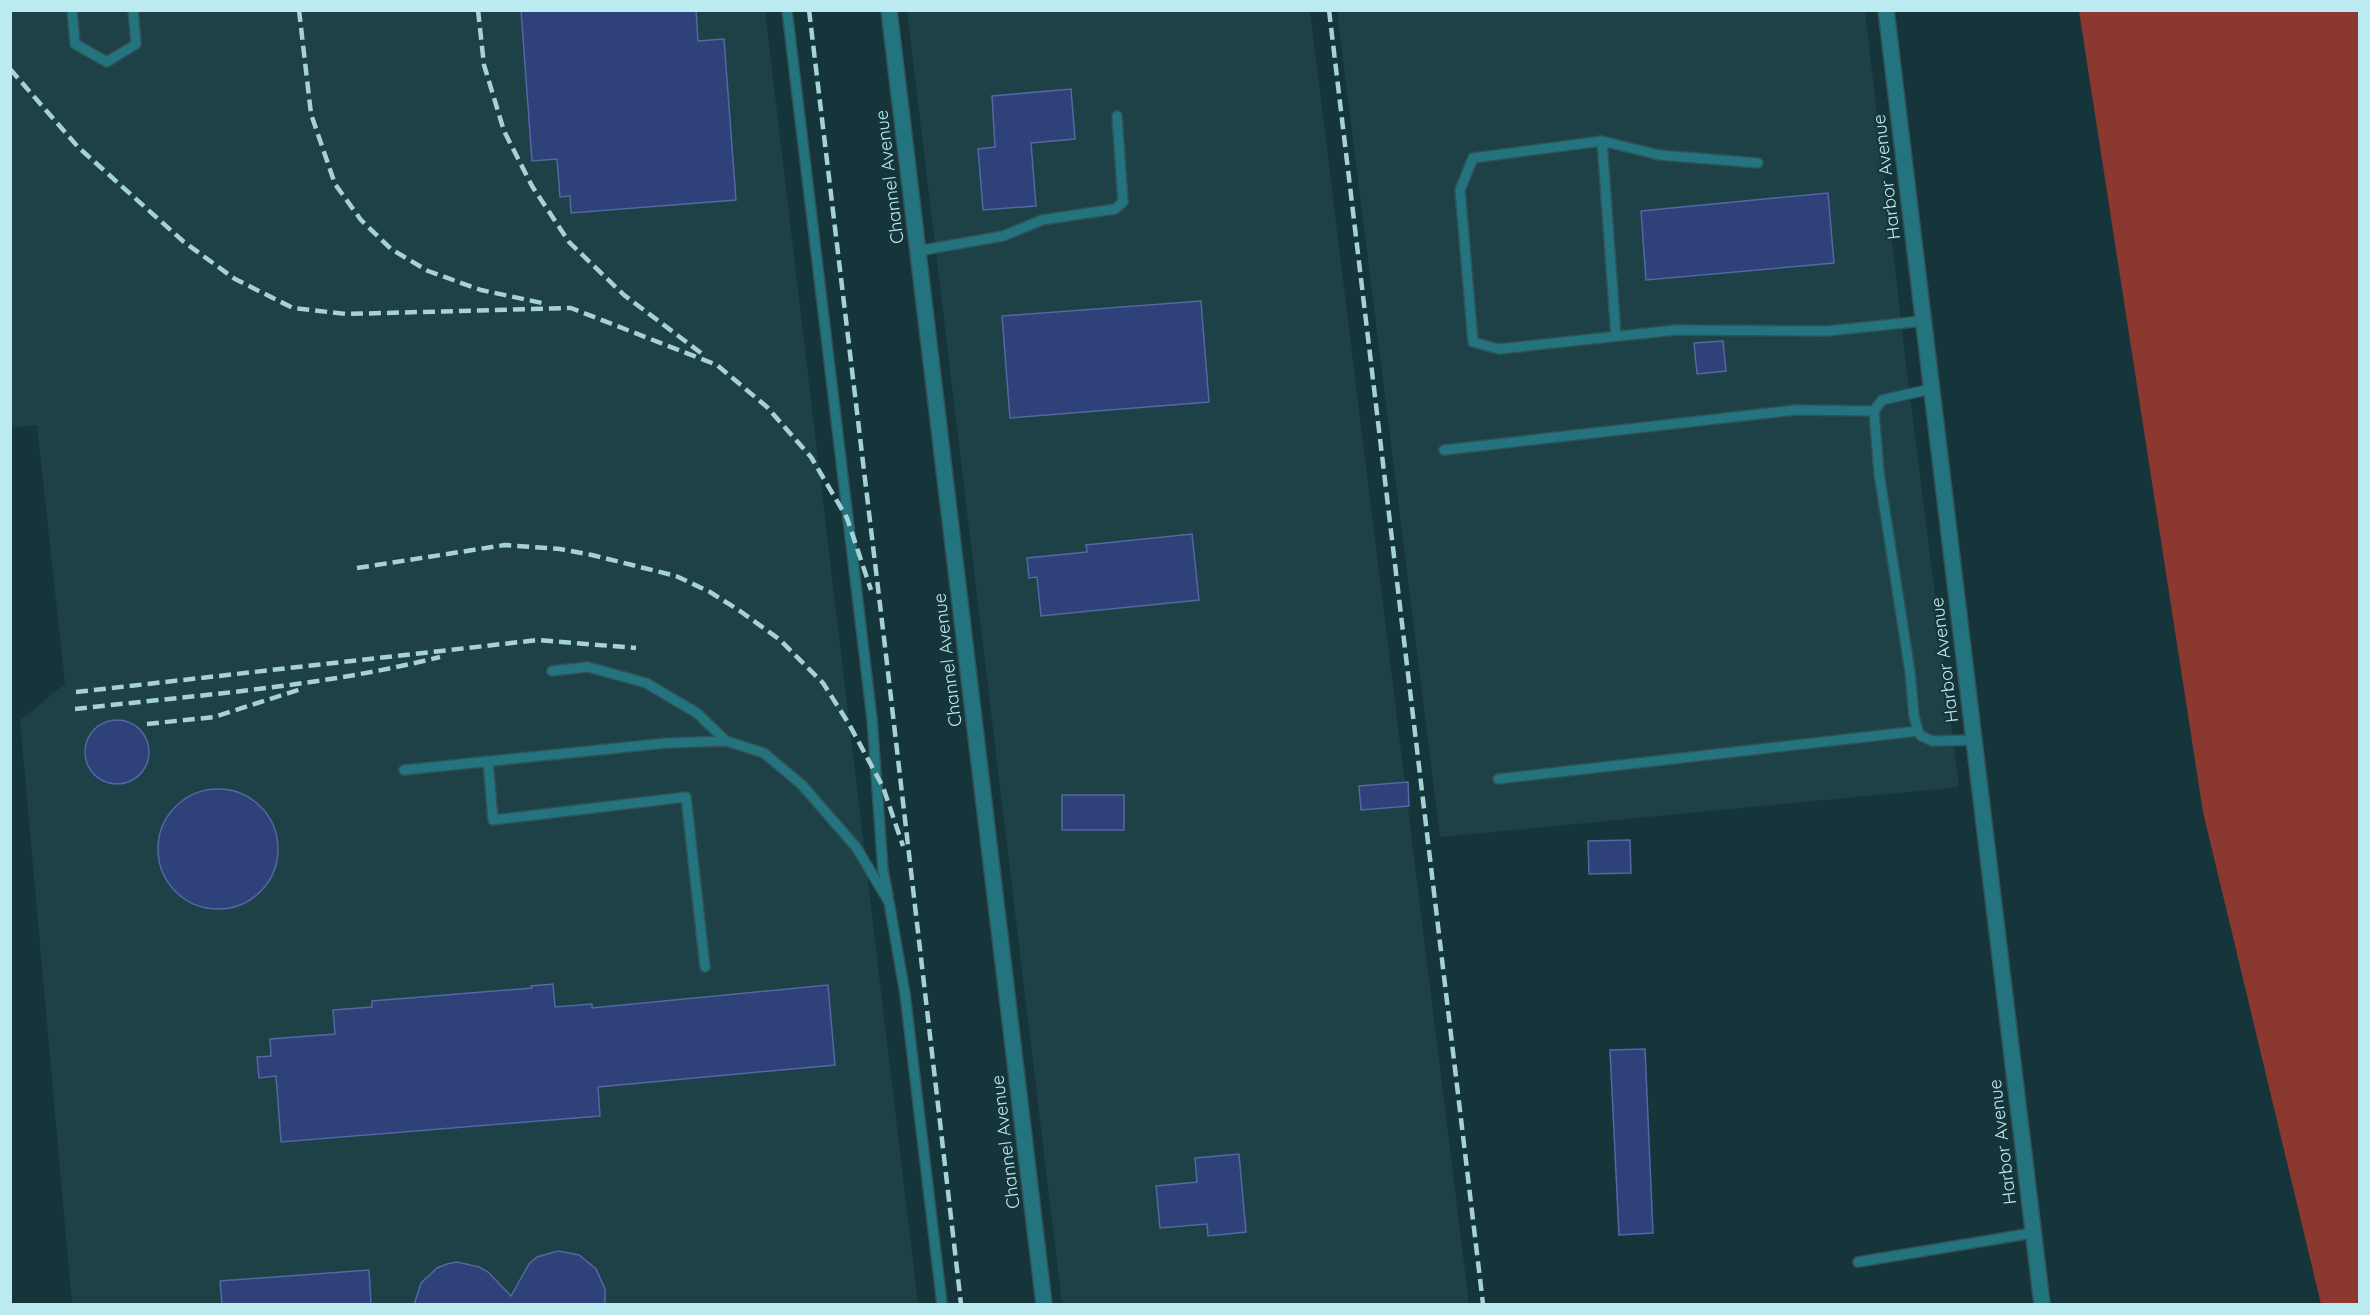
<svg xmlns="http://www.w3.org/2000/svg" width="2370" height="1315" font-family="Quicksand,sans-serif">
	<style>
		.built { fill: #1d4147 }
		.forest { fill: #8b3830 }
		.building { fill: #2f4179; stroke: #5367a2; stroke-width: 1.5 }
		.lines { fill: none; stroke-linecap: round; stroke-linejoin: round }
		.service-casing { stroke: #315257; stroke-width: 12 }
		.minor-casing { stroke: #315257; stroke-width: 18 }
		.service { stroke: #23747f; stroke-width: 9 }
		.minor { stroke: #23747f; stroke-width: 15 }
		.rail { stroke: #a5d1d8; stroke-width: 4.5; stroke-dasharray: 12 6; stroke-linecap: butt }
		.labels { text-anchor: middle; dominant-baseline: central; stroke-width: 4.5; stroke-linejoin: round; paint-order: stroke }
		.street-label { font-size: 18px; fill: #bceaf1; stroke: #15353a }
	</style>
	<rect width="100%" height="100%" fill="#15353a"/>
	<path class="built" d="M10 11H765L918 1304H72L20 720 65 684 37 425 11 428Z
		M907 11H1310L1469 1304H1062Z
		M1337 11H1865L1907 372 1959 787 1440 837Z"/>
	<path class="forest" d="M2079 11H2359V1304H2321L2203 812Z"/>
	<path class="building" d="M521 10H696L698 41 724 39 736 200 571 213 570 196 560 197 557 159 532 161Z
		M1071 89 1075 139 1031 143 1036 206 983 210 978 149 995 147 992 96Z
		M1828 193 1834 263 1646 280 1641 211Z
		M1201 301 1209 402 1010 418 1002 316Z
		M1723 341 1726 371 1697 374 1694 343Z
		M1192 534 1199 600 1041 616 1037 577 1029 578 1027 558 1087 552 1086 545Z
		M85 752a32 32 0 1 1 64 0a32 32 0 1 1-64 0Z
		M1408 782 1409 806 1361 810 1359 786Z
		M158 849a60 60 0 1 1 120 0a60 60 0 1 1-120 0Z
		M1062 795H1124V830H1062Z
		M1630 840 1631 873 1589 874 1588 841Z
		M553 984 555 1007 592 1004V1008L828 985 835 1065 598 1087 600 1116 281 1142 276 1076 259 1078 257 1057 271 1056 270 1039 335 1034 333 1010 372 1007V1001L532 988 531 986Z
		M1645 1049 1653 1233 1619 1235 1610 1050Z
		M1239 1154 1246 1232 1208 1236 1207 1224 1160 1228 1156 1186 1197 1182 1195 1158Z
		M558 1251 579 1255 596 1269 605 1289V1305H414L421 1283 437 1268 447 1264 457 1262 479 1267 488 1272 511 1296 529 1264 537 1257Z
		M369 1270 371 1305H222L220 1281Z"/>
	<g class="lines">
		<g class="service-casing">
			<path id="service" d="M72 10 75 44 107 62 136 44 133 10
				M787 10 872 719 883 870 888 896
				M1602 141 1616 336
				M1758 163 1659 155 1602 141 1473 158 1460 190 1473 342 1499 349 1676 330 1827 331 1923 321
				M918 251 1003 236 1042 220 1115 209 1123 202 1117 116
				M1931 389 1882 400 1874 411 1879 473 1910 672 1914 716 1918 731 1921 736 1933 741 1974 740
				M1444 450 1795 410 1874 411
				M552 671 588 667 646 683 697 713 726 741
				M488 761 493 820 686 797 705 967
				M404 770 667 743 726 741 764 753 802 785 856 847 889 902 905 994 942 1304
				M1498 779 1918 731
				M1858 1262 2033 1233"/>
		</g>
		<g class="minor-casing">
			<path id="minor" d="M889 10 1044 1304
				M1886 10 2042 1304"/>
		</g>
		<use href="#service" class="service"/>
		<use href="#minor" class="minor"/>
		<path class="rail" d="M299 10 311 114 335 184 361 220 391 249 428 271 481 290 547 304
			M478 10 484 65 504 131 532 186 569 242 624 295 705 356
			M809 10 886 655 961 1304
			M1329 10 1483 1304
			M10 69 78 147 184 242 235 279 293 308 346 314 571 308 717 365 767 407 811 457 847 518 871 590
			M357 568 505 545 560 549 592 555 676 576 710 592 740 611 779 639 823 683 849 724 883 787 903 846
			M76 692 538 640 636 648
			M75 709C197 695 321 687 440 657
			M147 724 214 717 301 689"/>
	</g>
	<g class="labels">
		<g class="street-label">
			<text transform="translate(889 177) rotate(-97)">Channel Avenue</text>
			<text transform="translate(1886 177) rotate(-97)">Harbor Avenue</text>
			<text transform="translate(947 660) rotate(-97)">Channel Avenue</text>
			<text transform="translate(1944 660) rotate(-97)">Harbor Avenue</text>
			<text transform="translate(1005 1142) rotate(-97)">Channel Avenue</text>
			<text transform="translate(2002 1142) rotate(-97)">Harbor Avenue</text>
		</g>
	</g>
	<rect width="2370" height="1315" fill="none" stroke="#bceaf1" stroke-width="24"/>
</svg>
